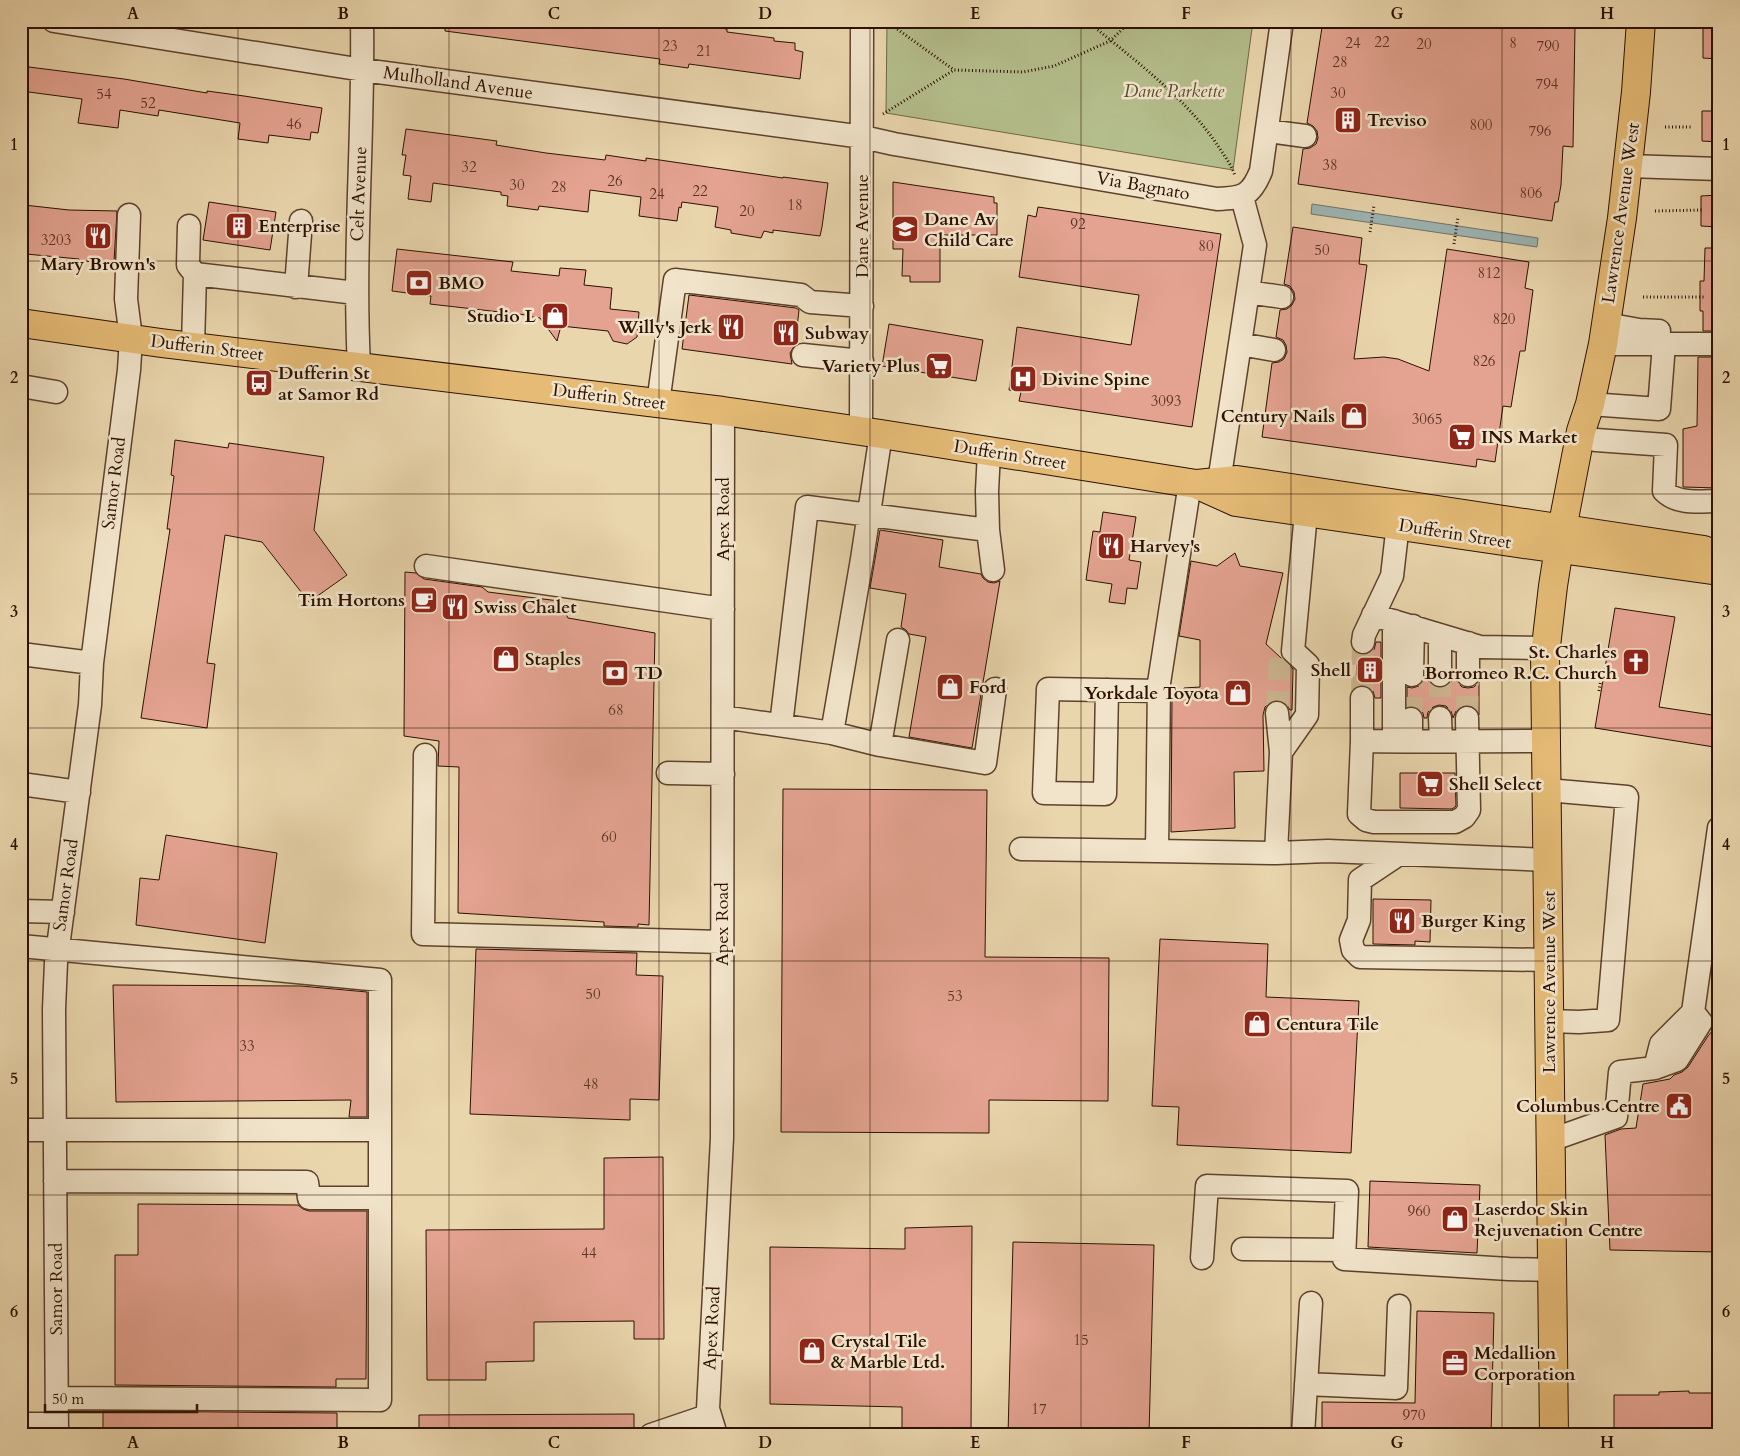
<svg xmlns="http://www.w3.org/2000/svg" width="1740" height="1456" font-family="Cardo,serif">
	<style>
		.green { fill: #b4be8c; stroke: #706746 }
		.water { fill: #9db6b5; stroke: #70746d }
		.building { fill: #e4a391; stroke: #2c1000 }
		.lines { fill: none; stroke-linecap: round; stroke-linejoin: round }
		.minor-tunnel { stroke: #ceb893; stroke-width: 22; stroke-dasharray: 22 11; stroke-linecap: butt }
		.minor-casing { stroke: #5c422b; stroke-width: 25 }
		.major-casing { stroke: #2c1000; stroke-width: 30 }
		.path { stroke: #2c1000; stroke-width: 3; stroke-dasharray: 1 2.5; stroke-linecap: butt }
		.minor { stroke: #f1e4ca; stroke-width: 22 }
		.major { stroke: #e5bb76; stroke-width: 28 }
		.grid { fill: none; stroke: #2c1000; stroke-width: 1; stroke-opacity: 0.55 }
		.labels { text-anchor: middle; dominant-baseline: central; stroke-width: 5; stroke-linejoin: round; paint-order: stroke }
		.number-label { font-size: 15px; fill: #5a3524 }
		.street-label { font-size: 18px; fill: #2c1000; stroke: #f1e4ca }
		.park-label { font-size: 18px; font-style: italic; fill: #5c4d31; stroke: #f1e4ca }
		.poi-label { font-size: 18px; font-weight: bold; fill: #2c1000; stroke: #f1e4ca; text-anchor: start }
		.neatline { fill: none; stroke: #2c1000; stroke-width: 2 }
		.grid-label { font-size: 16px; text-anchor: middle; font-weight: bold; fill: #2c1000 }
	</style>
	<rect width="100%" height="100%" fill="#ead6ad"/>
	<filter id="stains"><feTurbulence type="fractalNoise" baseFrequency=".004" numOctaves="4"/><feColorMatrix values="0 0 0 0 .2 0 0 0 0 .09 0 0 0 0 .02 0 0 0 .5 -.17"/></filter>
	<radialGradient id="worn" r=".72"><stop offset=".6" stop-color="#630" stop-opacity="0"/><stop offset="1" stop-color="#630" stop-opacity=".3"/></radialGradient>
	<path class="green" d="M887 21H1253L1233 170 886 113Z"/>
	<path class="water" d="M1312 204 1538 238 1537 247 1311 214Z"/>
	<path class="building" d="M445 21H715L726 23 725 29H727V32L774 38V41L795 43V50L803 52 800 79 689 64 688 68 659 64 660 59 445 31Z
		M1323 21H1564V27H1575L1573 147 1563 146 1561 185 1558 202H1555L1552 221 1298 184 1303 149 1310 148 1316 144 1318 138 1317 131 1313 126 1307 123Z
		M1703 26 1719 27V59L1703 58Z
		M21 66 124 79 207 93V91L244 96 322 108 318 133 311 132 310 140 269 135 268 143 238 139 240 123 159 110 158 116 120 110 118 128 78 123 82 99 21 91Z
		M1702 111H1719V142L1702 141Z
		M406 129 497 141 496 145 546 153 605 160 606 155 646 161V158L783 178V177L828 183 822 227 820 236 773 230V233L764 231 761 238 731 233V230L715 227 718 207 682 202 681 208 679 207 677 221 639 216 641 197 590 190 588 212 539 206 538 210 507 206 508 196 501 195V192L433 183 431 202 408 199 411 176 403 175 406 155H402Z
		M893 182 994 197V203H997V235H940V282H910V276H902L903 249H893Z
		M1719 195V227L1701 226V196Z
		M209 202 276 212 270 250 203 240Z
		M24 205 69 210 117 211 114 262 79 261V259L26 254Z
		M1038 207 1221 234 1192 427 1019 401 1021 392 1009 390 1017 327 1131 345 1139 295 1019 277 1028 215 1036 217Z
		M1293 227 1362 238 1359 264 1367 265 1354 359 1384 357 1398 359 1429 371 1447 249 1529 262 1525 288 1533 290 1525 351H1520L1511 407 1503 406 1495 462 1477 459 1476 467 1262 437 1272 363 1279 362 1284 359 1287 352 1286 345 1283 340 1276 337 1280 310 1287 309 1292 305 1295 299 1294 292 1290 286 1284 284Z
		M1705 248H1719V331H1703V311H1700V281H1704Z
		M397 249 513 262 511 271 559 276 560 268 586 270 584 285 612 288 610 309 639 312 637 337 627 344 613 341 608 331 561 326 557 341 540 318 526 316V315L430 304 431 296 392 291Z
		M689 295 796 308 799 310 795 345 790 353 792 364 682 349Z
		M889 324 983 340 976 381 882 366Z
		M1698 357H1719V488L1683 487V429L1697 426Z
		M175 440 228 448 229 443 324 457 314 530 347 575 309 602 262 542 225 535 207 663 215 664 207 728 141 718 170 529H167L174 476 171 475Z
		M1103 512 1136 517 1129 560 1141 562 1137 589 1127 588 1125 604 1109 602 1112 584 1086 580 1093 531 1100 532Z
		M880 530 943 540 939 567 981 574 983 578 988 582 994 583 1000 581 972 748 909 737 926 637 909 634 906 630 901 627 906 594 870 588Z
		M1235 553 1240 566 1283 573 1266 644 1293 669 1292 710H1290L1287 705 1282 701 1275 700 1269 703 1265 707 1263 715 1264 771 1234 772 1235 828 1171 832 1172 699 1182 700 1184 688 1200 687V640L1179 636 1191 561 1217 566Z
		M405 572 416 573 424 579 482 587 488 592 559 601 568 618 655 633 649 925 638 924V927L604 926V922L458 913 459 767 438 766 439 741 404 736Z
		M1615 608 1675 617 1659 707 1719 716 1714 747 1595 728Z
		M1376 642H1381V698H1375L1373 691 1368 686 1362 685 1356 686 1357 653 1362 655 1368 654 1374 650Z
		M1425 675H1427L1428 681 1433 686 1440 688 1447 686 1452 681 1453 675H1455L1457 682 1462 687 1468 688 1474 687 1479 682V715L1474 707 1466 705 1460 707 1456 711 1453 718 1451 711 1446 706 1439 705 1433 707 1428 712 1427 718H1424L1423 713 1418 708 1411 706 1407 707V687L1412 688 1419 686 1423 681Z
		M1400 773H1455L1456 806 1452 809 1400 808Z
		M783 789 987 790 985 957 1109 958 1108 1101 989 1100V1133L781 1132Z
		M166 835 277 853 265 943 136 925 140 878 159 880Z
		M1373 899 1431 900 1430 942 1415 941V945L1373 944Z
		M1160 939 1268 944 1266 997 1359 1001 1351 1153 1177 1145 1179 1107 1152 1106Z
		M476 949 637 953 636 975 663 976 659 1100 630 1099V1120L470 1114Z
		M113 985 301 986 367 992V1117H349L351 1100 116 1102Z
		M1719 1023V1252L1610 1250 1605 1135 1621 1129 1636 1128 1643 1084 1670 1079 1674 1075 1682 1072 1688 1067 1708 1036Z
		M663 1157 664 1339H634V1321L534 1322V1361L486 1362V1380H427L426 1230 604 1229V1158Z
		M1370 1181 1480 1185 1477 1253 1368 1247Z
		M138 1204 298 1205 303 1209 309 1211H367L366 1379H336V1387L115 1385V1255H138Z
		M972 1226 971 1435H902V1407L770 1404V1247L905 1249V1228Z
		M1013 1242 1154 1245 1149 1435H1008Z
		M1417 1311 1494 1313 1491 1435H1322V1402L1415 1403Z
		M1689 1391V1393H1719V1435H1614V1395H1659V1392Z
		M103 1411 337 1413V1435H103Z
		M634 1414V1435H419V1415Z"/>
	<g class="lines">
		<path class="minor-tunnel" d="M1440 675V718
			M1362 698 1363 642
			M1277 713 1280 658
			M1467 718 1468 675
			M1411 719 1412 675"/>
		<g class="minor-casing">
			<path id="minor" d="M54 21 363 70 863 137 894 144 1217 199C1243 198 1251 196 1261 171L1282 21
				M1268 131 1305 136
				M1628 166 1719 169
				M189 226 188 265 195 274
				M296 287 301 221
				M1248 292 1282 297
				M1606 324 1639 330 1659 331
				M1240 344 1274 350
				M1603 344H1719
				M193 346 195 274 356 293
				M803 355 862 361
				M359 366C353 251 364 136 362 21
				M21 386 56 392
				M658 403 675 280 801 295 810 302 862 306
				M1590 404 1659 409 1664 344
				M861 431 862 21
				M1596 440 1666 445 1664 491C1678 505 1700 501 1719 501
				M1219 482 1255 245 1242 197
				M1190 483 1159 683 1157 851 1276 853 1281 752 1307 715 1308 665 1293 651 1306 513
				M988 530 987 491 989 452
				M426 566 723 609
				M1373 615 1480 647 1546 648
				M1363 642 1364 635 1392 576 1398 524
				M21 654 92 663
				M1412 675 1413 626
				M1440 675V635
				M1468 675V643
				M1107 690 1105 794 1044 793 1048 689 1159 691
				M1362 698V741
				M1277 713 1281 752
				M723 717 832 733 880 745 985 763 995 689
				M1440 718 1441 741
				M1467 718 1469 810 1464 817 1455 822H1374L1366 820 1359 814 1362 741C1424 742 1485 741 1547 741
				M1411 719V741
				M781 725 807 507 988 530 993 570
				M832 733 862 559 881 434
				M1394 741V621
				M880 745 898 640
				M425 755 423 934 722 942
				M668 773 723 774
				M21 784 79 792
				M1547 790 1627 797 1608 1020 1579 1022 1549 1021
				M1021 849 1157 851
				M1276 853 1328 851 1548 860
				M1399 854 1360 880 1359 920 1351 940 1353 950 1360 957 1549 960
				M21 911 63 912
				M21 946 380 980V1130H21
				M1655 1068 1661 1044 1693 1012
				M1551 1140 1616 1117 1620 1072 1655 1068 1677 1060 1701 1022 1693 1012 1719 828
				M55 1181 307 1182 309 1198H380
				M1243 1249 1344 1250
				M1202 1258 1207 1186 1347 1191 1344 1259 1509 1269 1551 1270
				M1306 1384 1396 1388 1399 1306
				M57 1398 380 1400V1130
				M21 1424H57
				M57 1435 54 1009 56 962 90 705 92 663 129 370 131 338 126 299 129 215
				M651 1435 710 1415
				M716 1435 708 1409 722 1138 723 411
				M1303 1435 1311 1303"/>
		</g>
		<g class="major-casing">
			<path id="major" d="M21 323 161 343 723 411 881 434 1196 484 1236 502 1517 543 1719 571
				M1197 484 1237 480 1704 550
				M1554 1435 1545 655 1553 586 1562 529 1581 431 1590 404 1603 344 1622 218 1636 92 1641 21"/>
		</g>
		<path class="path" d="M886 21 954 70
			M1087 21C1133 59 1188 99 1220 149 1226 158 1232 166 1235 176
			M883 114 954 70 1023 72 1054 66 1110 41 1131 21
			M1665 127H1692
			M1655 211 1704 210
			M1370 232 1374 205
			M1454 244 1458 217
			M1643 297H1704
			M1599 691 1602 672"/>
		<use href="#minor" class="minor"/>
		<use href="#major" class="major"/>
	</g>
	<path class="grid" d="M238 21V1435M449 21V1435M659 21V1435M870 21V1435M1081 21V1435M1291 21V1435M1502 21V1435M21 261H1719M21 494H1719M21 728H1719M21 961H1719M21 1195H1719"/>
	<defs>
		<g id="building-square" transform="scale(1.4375)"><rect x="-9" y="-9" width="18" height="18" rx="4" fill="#8f2418" stroke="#f1e4ca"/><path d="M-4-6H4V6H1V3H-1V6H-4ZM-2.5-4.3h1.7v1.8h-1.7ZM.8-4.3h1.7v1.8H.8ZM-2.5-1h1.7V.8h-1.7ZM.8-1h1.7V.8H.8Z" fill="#fff"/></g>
		<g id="school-square" transform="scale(1.4375)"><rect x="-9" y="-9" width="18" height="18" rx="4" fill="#8f2418" stroke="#f1e4ca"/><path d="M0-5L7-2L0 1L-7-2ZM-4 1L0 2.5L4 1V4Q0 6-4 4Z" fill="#fff"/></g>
		<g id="restaurant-square" transform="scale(1.4375)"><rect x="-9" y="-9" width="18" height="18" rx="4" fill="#8f2418" stroke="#f1e4ca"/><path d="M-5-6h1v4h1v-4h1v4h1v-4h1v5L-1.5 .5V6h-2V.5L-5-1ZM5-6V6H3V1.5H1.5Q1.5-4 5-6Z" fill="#fff"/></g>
		<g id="bank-square" transform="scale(1.4375)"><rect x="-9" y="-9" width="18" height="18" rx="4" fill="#8f2418" stroke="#f1e4ca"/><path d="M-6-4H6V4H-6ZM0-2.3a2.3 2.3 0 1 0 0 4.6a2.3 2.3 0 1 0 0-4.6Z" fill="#fff"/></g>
		<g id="shop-square" transform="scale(1.4375)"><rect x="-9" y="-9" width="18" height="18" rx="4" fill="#8f2418" stroke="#f1e4ca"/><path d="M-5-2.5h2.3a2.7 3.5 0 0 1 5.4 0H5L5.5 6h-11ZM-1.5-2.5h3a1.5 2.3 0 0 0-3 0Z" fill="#fff"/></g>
		<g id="supermarket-square" transform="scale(1.4375)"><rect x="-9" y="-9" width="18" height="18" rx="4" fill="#8f2418" stroke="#f1e4ca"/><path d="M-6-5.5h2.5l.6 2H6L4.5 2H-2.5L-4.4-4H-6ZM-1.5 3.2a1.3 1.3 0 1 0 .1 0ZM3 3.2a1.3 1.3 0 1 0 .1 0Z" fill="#fff"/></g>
		<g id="hospital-square" transform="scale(1.4375)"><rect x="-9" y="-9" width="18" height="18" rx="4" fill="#8f2418" stroke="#f1e4ca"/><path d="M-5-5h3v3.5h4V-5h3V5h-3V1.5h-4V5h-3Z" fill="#fff"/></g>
		<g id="bus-square" transform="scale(1.4375)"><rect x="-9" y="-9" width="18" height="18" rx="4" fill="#8f2418" stroke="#f1e4ca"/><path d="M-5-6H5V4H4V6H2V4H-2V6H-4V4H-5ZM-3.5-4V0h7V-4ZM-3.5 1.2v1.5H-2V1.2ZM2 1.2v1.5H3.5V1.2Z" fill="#fff"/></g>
		<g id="cafe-square" transform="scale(1.4375)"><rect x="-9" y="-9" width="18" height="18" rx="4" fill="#8f2418" stroke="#f1e4ca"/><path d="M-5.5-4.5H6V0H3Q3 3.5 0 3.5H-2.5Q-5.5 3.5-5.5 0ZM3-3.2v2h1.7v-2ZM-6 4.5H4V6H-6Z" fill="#fff"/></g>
		<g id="church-square" transform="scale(1.4375)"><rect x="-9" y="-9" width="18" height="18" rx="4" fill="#8f2418" stroke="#f1e4ca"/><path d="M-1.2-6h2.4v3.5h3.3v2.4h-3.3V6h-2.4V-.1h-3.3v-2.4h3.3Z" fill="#fff"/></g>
		<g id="civic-square" transform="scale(1.4375)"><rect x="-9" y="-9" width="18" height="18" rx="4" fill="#8f2418" stroke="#f1e4ca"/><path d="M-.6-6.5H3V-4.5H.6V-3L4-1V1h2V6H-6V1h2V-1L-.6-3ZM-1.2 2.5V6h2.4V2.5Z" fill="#fff"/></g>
		<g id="office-square" transform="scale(1.4375)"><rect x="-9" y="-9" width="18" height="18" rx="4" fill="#8f2418" stroke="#f1e4ca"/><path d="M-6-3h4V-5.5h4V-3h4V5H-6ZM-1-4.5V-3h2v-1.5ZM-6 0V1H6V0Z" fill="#fff"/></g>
	</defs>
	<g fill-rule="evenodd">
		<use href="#building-square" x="1348" y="120"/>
		<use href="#building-square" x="239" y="226"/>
		<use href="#school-square" x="905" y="229"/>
		<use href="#restaurant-square" x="98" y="236"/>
		<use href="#bank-square" x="419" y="283"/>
		<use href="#shop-square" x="555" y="316"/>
		<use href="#restaurant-square" x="731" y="327"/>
		<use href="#restaurant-square" x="786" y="333"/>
		<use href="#supermarket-square" x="939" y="366"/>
		<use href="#hospital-square" x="1023" y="379"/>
		<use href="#bus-square" x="259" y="383"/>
		<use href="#shop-square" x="1354" y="416"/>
		<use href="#supermarket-square" x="1462" y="437"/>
		<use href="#restaurant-square" x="1111" y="546"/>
		<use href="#cafe-square" x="424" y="600"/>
		<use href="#restaurant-square" x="455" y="607"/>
		<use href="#shop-square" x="506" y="659"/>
		<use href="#church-square" x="1636" y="662"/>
		<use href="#building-square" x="1370" y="670"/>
		<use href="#bank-square" x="615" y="673"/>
		<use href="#shop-square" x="950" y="687"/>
		<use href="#shop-square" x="1238" y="693"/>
		<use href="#supermarket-square" x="1430" y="784"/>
		<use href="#restaurant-square" x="1402" y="921"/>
		<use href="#shop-square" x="1257" y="1024"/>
		<use href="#civic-square" x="1679" y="1106"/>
		<use href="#shop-square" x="1455" y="1219"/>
		<use href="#shop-square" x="812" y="1351"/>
		<use href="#office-square" x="1455" y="1363"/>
	</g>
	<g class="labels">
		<g class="number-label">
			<text x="1382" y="42">22</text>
			<text x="1353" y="43">24</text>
			<text x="1513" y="43">8</text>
			<text x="1424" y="44">20</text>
			<text x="670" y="46">23</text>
			<text x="1548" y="46">790</text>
			<text x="704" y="51">21</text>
			<text x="1340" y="62">28</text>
			<text x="1547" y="84">794</text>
			<text x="1338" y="93">30</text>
			<text x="104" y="94">54</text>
			<text x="148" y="103">52</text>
			<text x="294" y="124">46</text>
			<text x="1481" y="125">800</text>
			<text x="1540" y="131">796</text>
			<text x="1330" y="165">38</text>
			<text x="469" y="167">32</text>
			<text x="615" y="181">26</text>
			<text x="517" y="185">30</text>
			<text x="559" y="187">28</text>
			<text x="700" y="191">22</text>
			<text x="1531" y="193">806</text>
			<text x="657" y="194">24</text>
			<text x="795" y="205">18</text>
			<text x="747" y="211">20</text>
			<text x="1078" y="224">92</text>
			<text x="56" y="240">3203</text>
			<text x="1206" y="246">80</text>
			<text x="1322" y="250">50</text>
			<text x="1489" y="273">812</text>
			<text x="1504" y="319">820</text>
			<text x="1484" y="361">826</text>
			<text x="1166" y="401">3093</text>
			<text x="1427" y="419">3065</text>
			<text x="616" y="710">68</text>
			<text x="609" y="837">60</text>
			<text x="593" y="994">50</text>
			<text x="955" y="996">53</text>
			<text x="247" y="1046">33</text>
			<text x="591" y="1084">48</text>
			<text x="1419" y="1211">960</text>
			<text x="589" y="1253">44</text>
			<text x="1081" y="1340">15</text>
			<text x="1039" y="1409">17</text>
			<text x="1414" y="1415">970</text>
		</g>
		<g class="street-label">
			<text transform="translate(458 83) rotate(8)">Mulholland Avenue</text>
			<text transform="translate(1143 186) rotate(10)">Via Bagnato</text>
			<text transform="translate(359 194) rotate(-88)">Celt Avenue</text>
			<text transform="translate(1621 213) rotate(-82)">Lawrence Avenue West</text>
			<text transform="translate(862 226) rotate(-90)">Dane Avenue</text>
			<text transform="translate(207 348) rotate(7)">Dufferin Street</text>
			<text transform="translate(609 397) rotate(7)">Dufferin Street</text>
			<text transform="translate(1010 455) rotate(9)">Dufferin Street</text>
			<text transform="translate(114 483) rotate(-83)">Samor Road</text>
			<text transform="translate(723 519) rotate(-90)">Apex Road</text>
			<text transform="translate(1455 534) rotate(9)">Dufferin Street</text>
			<text transform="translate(66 885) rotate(-82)">Samor Road</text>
			<text transform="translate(722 924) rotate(-90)">Apex Road</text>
			<text transform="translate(1549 982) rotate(-90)">Lawrence Avenue West</text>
			<text transform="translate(56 1289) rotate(-90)">Samor Road</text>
			<text transform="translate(712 1328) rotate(-87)">Apex Road</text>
		</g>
		<g class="park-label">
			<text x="1174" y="91">Dane Parkette</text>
		</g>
		<g class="poi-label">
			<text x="1367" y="120">Treviso</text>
			<text x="924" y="219">Dane Av<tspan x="924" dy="21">Child Care</tspan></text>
			<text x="258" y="226">Enterprise</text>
			<text x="98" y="264" text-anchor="middle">Mary Brown's</text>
			<text x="438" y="283">BMO</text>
			<text x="536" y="316" text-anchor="end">Studio L</text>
			<text x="712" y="327" text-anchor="end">Willy's Jerk</text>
			<text x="805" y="333">Subway</text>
			<text x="920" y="366" text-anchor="end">Variety Plus</text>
			<text x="278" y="373">Dufferin St<tspan x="278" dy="21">at Samor Rd</tspan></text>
			<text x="1042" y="379">Divine Spine</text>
			<text x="1335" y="416" text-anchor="end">Century Nails</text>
			<text x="1481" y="437">INS Market</text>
			<text x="1130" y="546">Harvey's</text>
			<text x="405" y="600" text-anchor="end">Tim Hortons</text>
			<text x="474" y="607">Swiss Chalet</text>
			<text x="1617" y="652" text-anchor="end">St. Charles<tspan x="1617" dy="21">Borromeo R.C. Church</tspan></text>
			<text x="525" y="659">Staples</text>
			<text x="1351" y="670" text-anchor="end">Shell</text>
			<text x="634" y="673">TD</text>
			<text x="969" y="687">Ford</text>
			<text x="1219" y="693" text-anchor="end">Yorkdale Toyota</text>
			<text x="1449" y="784">Shell Select</text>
			<text x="1421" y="921">Burger King</text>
			<text x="1276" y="1024">Centura Tile</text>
			<text x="1660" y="1106" text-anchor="end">Columbus Centre</text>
			<text x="1474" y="1209">Laserdoc Skin<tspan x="1474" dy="21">Rejuvenation Centre</tspan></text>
			<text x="831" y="1341">Crystal Tile<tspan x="831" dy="21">&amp; Marble Ltd.</tspan></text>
			<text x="1474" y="1353">Medallion<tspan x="1474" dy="21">Corporation</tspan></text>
		</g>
	</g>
	<rect width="1740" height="1456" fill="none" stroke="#ead6ad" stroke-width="55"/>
	<path d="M45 1404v8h152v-8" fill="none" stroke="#2c1000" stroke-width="2.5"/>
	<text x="52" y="1404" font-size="15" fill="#2c1000" stroke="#f1e4ca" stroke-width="4" paint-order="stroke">50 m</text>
	<rect x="28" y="28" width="1684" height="1400" class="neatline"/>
	<g class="grid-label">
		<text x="133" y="19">A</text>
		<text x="343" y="19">B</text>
		<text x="554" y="19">C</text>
		<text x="765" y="19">D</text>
		<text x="975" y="19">E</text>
		<text x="1186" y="19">F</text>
		<text x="1397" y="19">G</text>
		<text x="1607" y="19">H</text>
		<text x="14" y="150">1</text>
		<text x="1726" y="150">1</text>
		<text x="14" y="383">2</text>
		<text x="1726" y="383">2</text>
		<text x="14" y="617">3</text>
		<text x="1726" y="617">3</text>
		<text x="14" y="850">4</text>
		<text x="1726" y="850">4</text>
		<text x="14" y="1084">5</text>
		<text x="1726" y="1084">5</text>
		<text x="14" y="1317">6</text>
		<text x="1726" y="1317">6</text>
		<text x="133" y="1448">A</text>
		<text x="343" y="1448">B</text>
		<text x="554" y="1448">C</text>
		<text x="765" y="1448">D</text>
		<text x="975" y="1448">E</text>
		<text x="1186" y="1448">F</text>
		<text x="1397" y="1448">G</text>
		<text x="1607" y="1448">H</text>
	</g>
	<rect width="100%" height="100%" filter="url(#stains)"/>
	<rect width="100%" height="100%" fill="url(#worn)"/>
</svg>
